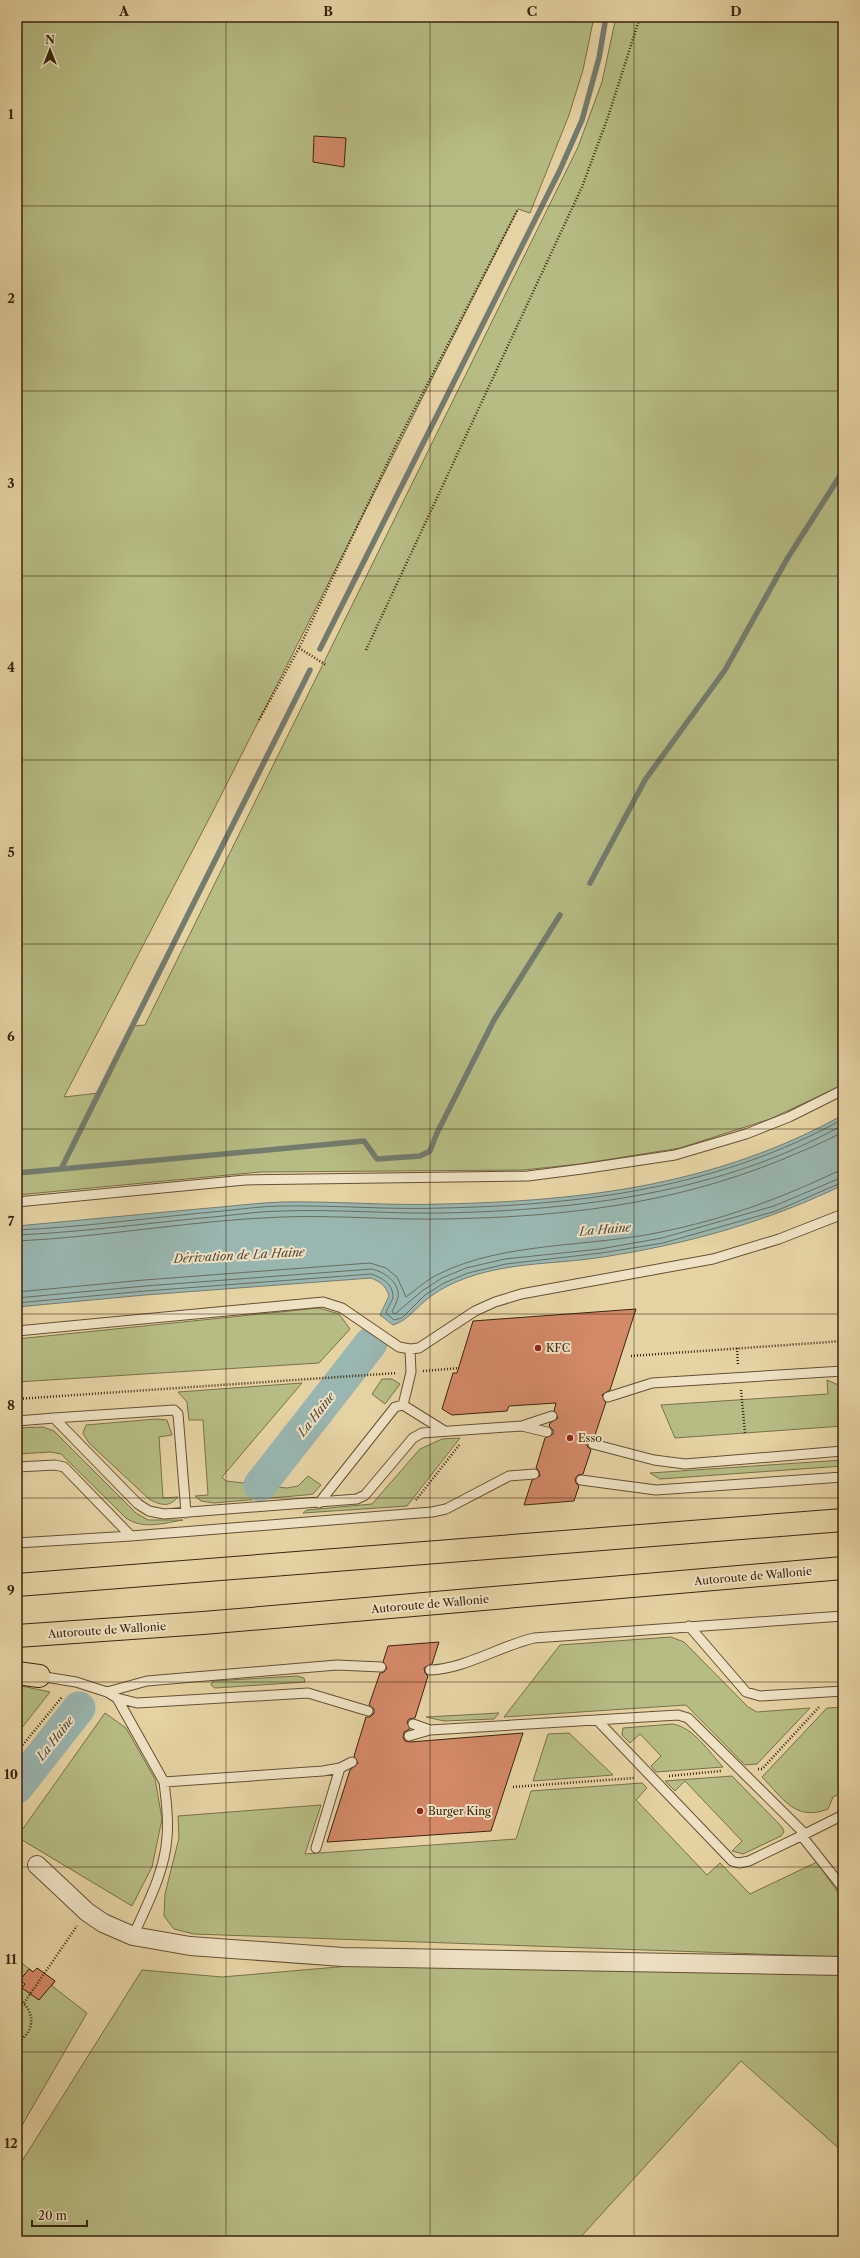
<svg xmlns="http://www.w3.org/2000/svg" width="860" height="2258" font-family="'Libre Caslon Text',serif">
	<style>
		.green { fill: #b7bc84; stroke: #797049 }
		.water { fill: #99b6b0; stroke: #737c6f }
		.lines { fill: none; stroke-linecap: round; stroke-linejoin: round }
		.shore { stroke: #6a6d5f; stroke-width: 1 }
		.stream { stroke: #737c6f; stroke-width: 5.5 }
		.river { stroke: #99b6b0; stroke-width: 33 }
		.building { fill: #d48968; stroke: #3b240e }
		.lane-casing { stroke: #665034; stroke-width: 11 }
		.street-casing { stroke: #665034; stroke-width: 20 }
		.highway-casing { stroke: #3b240e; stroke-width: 24 }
		.path { stroke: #3b240e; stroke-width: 2.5; stroke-dasharray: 1 2; stroke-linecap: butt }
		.lane { stroke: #efe2c4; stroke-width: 9 }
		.street { stroke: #efe2c4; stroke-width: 18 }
		.highway { stroke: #e6d3a4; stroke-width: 22 }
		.grid { fill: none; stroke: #3b240e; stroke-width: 1; stroke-opacity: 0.55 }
		.poi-dot { fill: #8f2418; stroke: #efe2c4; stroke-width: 1.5 }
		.labels { text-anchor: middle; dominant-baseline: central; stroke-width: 4; stroke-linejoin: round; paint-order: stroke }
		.poi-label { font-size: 11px; fill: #3b240e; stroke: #efe2c4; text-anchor: start }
		.street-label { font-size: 11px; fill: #3b240e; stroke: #efe2c4 }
		.water-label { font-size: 12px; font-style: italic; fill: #524836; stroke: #efe2c4 }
		.neatline { fill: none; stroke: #3b240e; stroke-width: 1.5 }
		.grid-label { font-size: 13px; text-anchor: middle; font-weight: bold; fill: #3b240e }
	</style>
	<rect width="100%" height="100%" fill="#e6d3a4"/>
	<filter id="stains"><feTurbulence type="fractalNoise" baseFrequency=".005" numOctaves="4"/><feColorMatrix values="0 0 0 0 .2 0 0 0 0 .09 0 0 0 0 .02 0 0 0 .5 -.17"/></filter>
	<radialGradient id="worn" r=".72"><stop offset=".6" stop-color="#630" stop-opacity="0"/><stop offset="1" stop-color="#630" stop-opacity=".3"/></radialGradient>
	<path class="green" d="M17 17H594L583 70 569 115 530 213 518 209 210 817 64 1097 99 1093 133 1026 145 1025 578 147 602 82 616 17H843V1085L770 1119 680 1148 580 1164 523 1170 260 1172 17 1195Z
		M319 1308 339 1314 350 1329 319 1363 17 1382V1339Z
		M382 1379H392L400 1384 385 1404 372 1394Z
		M827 1380 843 1387V1426L675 1438 661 1405 828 1394Z
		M302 1383 222 1477 226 1481 287 1488 298 1486 308 1476 321 1485 313 1494 305 1495 214 1503 201 1501 195 1496 208 1495 203 1420H189L187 1402 178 1392Z
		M156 1419 167 1420 172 1435 159 1437 163 1498 178 1497C169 1508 160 1505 149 1499L89 1443 83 1433 86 1425Z
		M43 1427 54 1431 136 1513 148 1520H183C164 1523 143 1530 126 1518L61 1454 51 1452 17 1454V1428Z
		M460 1438 407 1506 303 1513 307 1510 372 1504 420 1449 442 1439Z
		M843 1460V1466L660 1479 650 1473Z
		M671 1637 684 1642 748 1707 757 1712 810 1708 757 1764 745 1765 686 1705 504 1717 560 1645Z
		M297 1676 304 1678 305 1682 215 1688 211 1685 213 1681Z
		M17 1685 50 1692 17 1734Z
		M843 1707V1792L833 1797 828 1809C795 1822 783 1798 762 1777L827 1708Z
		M105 1713 126 1728 155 1779 162 1819 152 1867 132 1906 17 1837Z
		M499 1713 494 1719 444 1721 426 1717Z
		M673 1724C694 1728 709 1752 723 1767L656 1772 651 1766 661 1756 640 1734 630 1743 622 1735 623 1728Z
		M569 1733 613 1775 533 1781 548 1734Z
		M732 1776 782 1827 784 1832 781 1836 743 1854 732 1851 742 1841 685 1781 675 1791 665 1781Z
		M642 1783 647 1788 636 1800 707 1875 720 1863 750 1894 817 1862 843 1900V1957L194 1934 174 1929 164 1916 165 1894 179 1838 178 1816 321 1805 305 1854 516 1839 531 1791Z
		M17 1959 33 1972 37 1968 55 1981 52 1986 87 2013 17 2134Z
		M361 1965 843 1975V2152L741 2061 577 2241H17V2169L142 1970 222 1977Z"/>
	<path class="water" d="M843 1115V1185C767 1222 687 1244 603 1257 559 1264 512 1262 469 1277 454 1282 438 1290 426 1300 415 1309 408 1320 393 1325L380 1315 389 1296C386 1286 381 1282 371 1278L145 1295 17 1307V1226C77 1220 138 1215 198 1209 226 1207 254 1203 282 1202 336 1201 389 1206 443 1204 584 1201 717 1185 843 1115Z"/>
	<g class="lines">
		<path class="shore" d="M17 1230C86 1227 155 1217 223 1211 243 1209 263 1206 282 1206 336 1205 389 1210 443 1208 582 1205 719 1188 843 1119
			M17 1235C86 1232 155 1222 223 1216 243 1214 263 1211 282 1211 336 1209 389 1214 443 1213 580 1210 721 1193 843 1125
			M17 1241C105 1237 194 1220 282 1217 335 1215 389 1220 443 1219 562 1217 670 1205 781 1160 802 1151 823 1143 843 1132
			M17 1292 144 1280 370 1263 386 1268 397 1277 406 1297C417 1289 427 1279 441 1273 504 1242 591 1247 661 1232 721 1220 780 1199 836 1172L843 1171
			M17 1298 145 1286 372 1269C384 1272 400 1282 398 1297 397 1302 394 1307 392 1312L395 1314 422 1291 442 1278 466 1268 505 1259 600 1249 662 1238 774 1206 843 1177
			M17 1303 145 1291 371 1274C381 1277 393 1284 393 1296 393 1301 387 1308 386 1313L394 1320 402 1318 425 1295 444 1283 468 1273 506 1264 601 1253 663 1243 776 1211 843 1182"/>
		<path class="stream" d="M320 649 559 172 582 120 599 58 606 17
			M590 883 645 780 725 670 787 559 843 471
			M61 1169 364 1141 377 1159 420 1156 430 1151 437 1133 494 1020 560 915
			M17 1173 61 1169 310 670"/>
		<path class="river" d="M260 1485 371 1343
			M17 1787 79 1708"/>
	</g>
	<path class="building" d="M314 136 346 138 344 167 313 162Z
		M636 1309 610 1390 602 1395 606 1402 594 1438 587 1442V1446L591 1450 583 1474 578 1475 575 1479 576 1483 579 1486 574 1501 524 1505 532 1480 540 1476 539 1471 536 1468 545 1438 553 1434V1430L549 1426 550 1423 558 1418 554 1411 556 1403 509 1406 507 1411 452 1415 442 1409 453 1373H457L473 1321Z
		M439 1642 432 1664 424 1668 425 1673 428 1676 415 1718 409 1719 407 1722 410 1729 404 1732 403 1737 405 1741 410 1742 523 1733 491 1831 327 1842 350 1770 358 1763 354 1756 366 1717H370L374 1713V1709L369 1705 380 1673 384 1672 387 1668 383 1662 388 1646Z
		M37 1968 55 1981 39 2000 22 1988 25 1984 20 1980 29 1969 33 1972Z"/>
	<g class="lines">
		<g class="lane-casing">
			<path id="lane" d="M17 1202 245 1180 528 1176 582 1169 675 1155 746 1134 789 1117 843 1090
				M17 1331 323 1302 342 1308 399 1347 410 1349 419 1348 475 1311 495 1302 521 1294 713 1259 779 1239 843 1214
				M608 1397 652 1383 843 1371
				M403 1405 411 1372 410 1349
				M54 1418 174 1410 178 1414 186 1513
				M17 1421 54 1418 138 1504 149 1511 164 1514 357 1499 365 1495 413 1438 422 1433 522 1426 552 1416
				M522 1426 547 1432
				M593 1444 654 1460 685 1464 843 1451
				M17 1467 55 1465 64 1467 131 1536
				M581 1480 656 1490 843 1477
				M319 1503 395 1407 403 1405 443 1430
				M17 1543 131 1536 432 1512 446 1509 509 1476 534 1474
				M689 1626 746 1692 760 1696 843 1691
				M430 1670C464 1669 500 1646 534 1638L843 1616
				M39 1676 76 1682 107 1692 117 1698 137 1703 308 1693 368 1711
				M107 1692 147 1681 337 1665 381 1667
				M117 1698 164 1782 323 1771 340 1768 352 1762
				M597 1720 732 1861 739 1863 749 1861 805 1834
				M413 1724 430 1730 678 1715 688 1718 805 1834 843 1815
				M409 1736 430 1730
				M801 1835 843 1888
				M316 1848 340 1768
				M133 1936C147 1905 165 1871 167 1837 169 1818 166 1800 164 1782"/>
		</g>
		<g class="street-casing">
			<path id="street" d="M37 1865 87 1912 103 1923 133 1936 190 1946 343 1957 843 1966"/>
		</g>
		<g class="highway-casing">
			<path id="highway" d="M17 1585 843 1520
				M17 1636 203 1623 843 1568
				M17 1673 39 1676"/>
		</g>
		<path class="path" d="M299 648 326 665
			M366 650 582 187 608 117 640 17
			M259 720 299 648 398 441 518 209
			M737 1348 738 1365
			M631 1356 843 1341
			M423 1371 459 1368
			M741 1390 745 1433
			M17 1399 397 1373
			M416 1500 460 1444
			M17 1752 62 1697
			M758 1769H762L820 1706
			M669 1776 721 1771
			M513 1787 634 1778
			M17 1849 23 1854
			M17 1999C36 2009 36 2032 17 2042
			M24 2003 77 1926"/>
		<use href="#lane" class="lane"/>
		<use href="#street" class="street"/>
		<use href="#highway" class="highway"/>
	</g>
	<path class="grid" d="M226 17V2241M430 17V2241M634 17V2241M17 206H843M17 391H843M17 576H843M17 760H843M17 944H843M17 1129H843M17 1314H843M17 1498H843M17 1682H843M17 1867H843M17 2052H843"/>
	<g class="poi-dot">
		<circle cx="538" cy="1348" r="4"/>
		<circle cx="570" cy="1438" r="4"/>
		<circle cx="420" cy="1811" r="4"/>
	</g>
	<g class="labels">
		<g class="poi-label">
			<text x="546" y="1348">KFC</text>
			<text x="578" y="1438">Esso</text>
			<text x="428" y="1811">Burger King</text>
		</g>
		<g class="street-label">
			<text transform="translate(753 1576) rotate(-5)">Autoroute de Wallonie</text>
			<text transform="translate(430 1604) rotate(-5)">Autoroute de Wallonie</text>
			<text transform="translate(107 1630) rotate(-4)">Autoroute de Wallonie</text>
		</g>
		<g class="water-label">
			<text transform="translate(605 1229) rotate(-5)">La Haine</text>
			<text transform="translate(239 1255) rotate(-3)">Dérivation de La Haine</text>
			<text transform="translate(316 1414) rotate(-52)">La Haine</text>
			<text transform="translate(55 1738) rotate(-52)">La Haine</text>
		</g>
	</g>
	<rect width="860" height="2258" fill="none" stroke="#e6d3a4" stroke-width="44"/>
	<g transform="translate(50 50)" stroke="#efe2c4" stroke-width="3" paint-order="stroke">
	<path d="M0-3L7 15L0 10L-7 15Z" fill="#3b240e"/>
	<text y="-6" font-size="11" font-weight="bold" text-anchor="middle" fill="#3b240e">N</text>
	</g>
	<path d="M32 2220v6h55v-6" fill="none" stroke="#3b240e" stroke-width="2"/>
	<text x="38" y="2220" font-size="12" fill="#3b240e" stroke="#efe2c4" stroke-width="3" paint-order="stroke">20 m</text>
	<rect x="22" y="22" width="816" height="2214" class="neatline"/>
	<g class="grid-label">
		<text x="124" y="16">A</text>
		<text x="328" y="16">B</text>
		<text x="532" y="16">C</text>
		<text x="736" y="16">D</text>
		<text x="11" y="119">1</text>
		<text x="11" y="303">2</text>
		<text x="11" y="488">3</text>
		<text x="11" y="672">4</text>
		<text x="11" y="857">5</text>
		<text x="11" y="1041">6</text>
		<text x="11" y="1226">7</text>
		<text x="11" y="1410">8</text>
		<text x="11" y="1595">9</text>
		<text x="11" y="1779">10</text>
		<text x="11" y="1964">11</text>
		<text x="11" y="2148">12</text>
	</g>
	<rect width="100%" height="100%" filter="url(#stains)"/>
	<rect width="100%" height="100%" fill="url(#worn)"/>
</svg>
